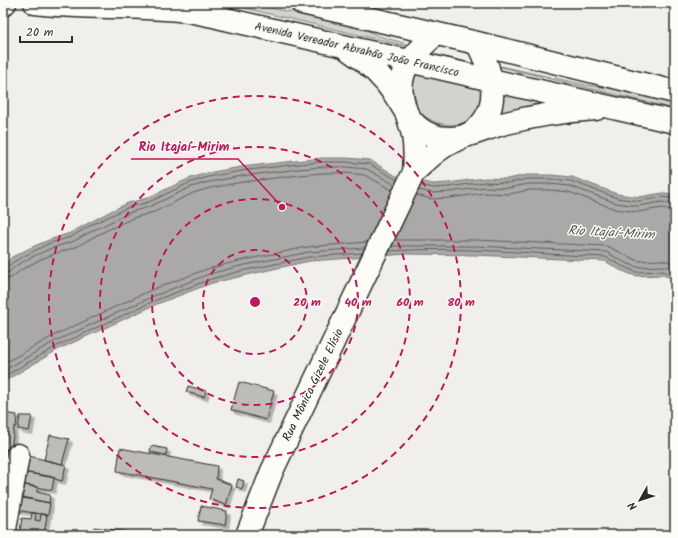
<svg xmlns="http://www.w3.org/2000/svg" width="678" height="538" font-family="Kalam,sans-serif">
	<style>
		.green { fill: #d3d2cf; stroke: #7f7e7d }
		.water { fill: #aaa9a7; stroke: #777775 }
		.lines { fill: none; stroke-linecap: round; stroke-linejoin: round }
		.shore { stroke: #5e5d5d; stroke-width: 1 }
		.building { fill: #bdbcb8; stroke: #2b2b2b; filter: url(#shadow) }
		.minor-casing { stroke: #2b2b2b; stroke-width: 25 }
		.major-casing { stroke: #2b2b2b; stroke-width: 25 }
		.minor { stroke: #fdfcf7; stroke-width: 22 }
		.major { stroke: #fdfcf7; stroke-width: 22 }
		.ring { fill: none; stroke: #c2185b; stroke-width: 2; stroke-dasharray: 7 5 }
		.labels { text-anchor: middle; dominant-baseline: central; stroke-width: 3; stroke-linejoin: round; paint-order: stroke }
		.street-label { font-size: 12px; fill: #2b2b2b; stroke: #fdfcf7 }
		.water-label { font-size: 13px; font-style: italic; fill: #575756; stroke: #fdfcf7 }
		.centre { fill: #c2185b; stroke: #fdfcf7; stroke-width: 2 }
		.ring-label { font-size: 12px; text-anchor: middle; font-weight: bold; fill: #c2185b; stroke: #fdfcf7; stroke-width: 3; stroke-linejoin: round; paint-order: stroke }
		.leader { fill: none; stroke: #c2185b; stroke-width: 1.5 }
		.callout-dot { fill: #c2185b; stroke: #fdfcf7; stroke-width: 1.5 }
		.callout-label { font-size: 13px; text-anchor: middle; font-weight: bold; fill: #c2185b; stroke: #fdfcf7; stroke-width: 3; stroke-linejoin: round; paint-order: stroke }
	</style>
	<defs>
		<filter id="shadow"><feDropShadow dx="3.5" dy="3.5" stdDeviation="0" flood-color="#0004"/></filter>
	</defs>
	<rect width="100%" height="100%" fill="#f0efeb"/>
	<filter id="ink" filterUnits="userSpaceOnUse"><feTurbulence type="fractalNoise" baseFrequency=".025" numOctaves="2"/><feDisplacementMap in="SourceGraphic" scale="8" xChannelSelector="R" yChannelSelector="G"/><feConvolveMatrix kernelMatrix="1 2 1 2 8 2 1 2 1" color-interpolation-filters="sRGB"/></filter>
	<g filter="url(#ink)">
		<path class="green" d="M223 3H247L285 11 341 18 379 36 414 46V48Z
			M501 66 586 85 642 92 675 98V109L501 67Z
			M414 72 486 85C485 96 482 107 474 116 457 133 423 124 414 103 412 99 413 94 412 90 412 84 411 79 414 72Z
			M503 89 547 102 494 118Z"/>
		<path class="water" d="M322 158H346L370 160 396 176 433 184 448 183 485 178 507 179 527 175H551L572 177 617 194 639 197 663 193 675 196V279L662 275 635 276 620 270 605 261 474 255 408 254 310 261 282 267 212 283 157 304 59 349 3 382V266L12 257 32 247 49 240 70 233 109 212 128 203 147 198 188 179 207 173 241 167Z"/>
		<g class="lines">
			<path class="shore" d="M421 185 433 188 448 187 485 182 508 183 528 179H551L571 181 617 198 639 201 663 197 675 199
				M419 190 432 193 449 192 485 187 508 188 528 184H550L570 186 616 203 638 206 662 202 675 205
				M416 195 432 199 449 198 485 193 509 194 529 190H550L569 192 615 209 638 212 662 208 675 211
				M395 240H475L607 246 638 261 662 260 675 263
				M392 246H475L606 252 624 262 637 267 663 266 675 269
				M390 251C461 246 534 254 606 257L622 266 636 272 662 271 675 275
				M3 269 6 268 15 261 34 251 50 243 71 237 91 225 129 207 149 202 189 183 208 177 241 171 299 164 322 162H346L369 164 397 180
				M3 274 9 272 17 265 36 255 52 248 74 241 94 230 131 212 151 206 191 187 209 182 242 176 299 169 322 167H346L367 169 395 185
				M3 280 11 278 21 270 39 260 54 254 76 247 97 235 133 218 154 212 193 193 210 188 243 182 300 175 323 173H345L365 175 392 190
				M3 364 53 336 151 290 207 269 239 261 307 247 368 242
				M3 371 55 341 154 296 209 274 240 266 309 252 365 248
				M3 377 57 346 156 300 211 279 241 271 309 257 362 253"/>
		</g>
		<path class="building" d="M239 382 274 391 266 420 231 410Z
			M188 386 206 391 204 397 186 392Z
			M3 413 17 415 16 427H14L11 450 3 449Z
			M20 416H32L29 431 18 429Z
			M50 435 69 439 62 464 44 460Z
			M151 446 167 449 166 455 150 452Z
			M120 448 217 466 216 479 232 485 226 505 209 499 212 489 117 471Z
			M3 449H7L4 472 3 471Z
			M25 455 66 465 62 481 55 479V478L22 472Z
			M22 472 54 477 52 490 20 484Z
			M238 479 244 481 242 489 236 487Z
			M20 484 38 487 37 492 50 495 49 503 18 496Z
			M17 497 50 503 48 515 15 510Z
			M201 506 227 511 225 525 198 521Z
			M32 513H36L35 520 40 521 41 514 47 515 44 535H14V530L20 531 22 518 31 519Z
			M94 527 149 535H93Z"/>
		<g class="lines">
			<g class="minor-casing">
				<path id="minor" d="M414 172C415 160 415 147 413 135 407 109 392 88 410 61 417 51 426 43 436 34
					M4 535 18 455
					M247 535 272 471 414 172C424 163 433 153 445 146 453 141 463 137 472 132 504 110 492 71 477 43"/>
			</g>
			<g class="major-casing">
				<path id="major" d="M35 3C86 9 137 5 188 11 199 13 210 15 221 18L675 122
					M302 3 477 43 675 92
					M3 5 5 3
					M349 50C367 62 383 77 395 95 403 106 407 118 418 127 426 134 438 138 449 138 467 138 485 129 502 124 533 116 564 111 596 109"/>
			</g>
			<use href="#minor" class="minor"/>
			<use href="#major" class="major"/>
		</g>
	</g>
	<g class="ring">
		<circle cx="255" cy="302" r="52"/>
		<circle cx="255" cy="302" r="103"/>
		<circle cx="255" cy="302" r="155"/>
		<circle cx="255" cy="302" r="206"/>
	</g>
	<g class="labels">
		<g class="street-label">
			<text transform="translate(357 49) rotate(13)">Avenida Vereador Abrahão João Francisco</text>
			<text transform="translate(313 385) rotate(-64)">Rua Mônica Gizele Elísio</text>
		</g>
		<g class="water-label">
			<text transform="translate(611 233) rotate(3)">Rio Itajaí-Mirim</text>
		</g>
	</g>
	<circle cx="255" cy="302" r="6" class="centre"/>
	<g class="ring-label">
		<text x="307" y="306">20 m</text>
		<text x="358" y="306">40 m</text>
		<text x="410" y="306">60 m</text>
		<text x="461" y="306">80 m</text>
	</g>
	<path class="leader" d="M282 207L238 159H131"/>
	<circle class="callout-dot" cx="282" cy="207" r="4"/>
	<g class="callout-label">
		<text x="184" y="151">Rio Itajaí-Mirim</text>
	</g>
	<rect width="678" height="538" fill="none" stroke="#fdfcf7" stroke-width="16"/>
	<rect x="8" y="8" width="662" height="522" fill="none" stroke="#2b2b2b" stroke-width="1.5" filter="url(#ink)"/>
	<g transform="translate(640 500) rotate(231)" stroke="#fdfcf7" stroke-width="3" paint-order="stroke">
	<path d="M0-3L7 15L0 10L-7 15Z" fill="#2b2b2b"/>
	<text y="-6" font-size="11" font-weight="bold" text-anchor="middle" fill="#2b2b2b">N</text>
	</g>
	<path d="M20 36v6h52v-6" fill="none" stroke="#2b2b2b" stroke-width="2"/>
	<text x="26" y="36" font-size="12" fill="#2b2b2b" stroke="#fdfcf7" stroke-width="3" paint-order="stroke">20 m</text>
</svg>
